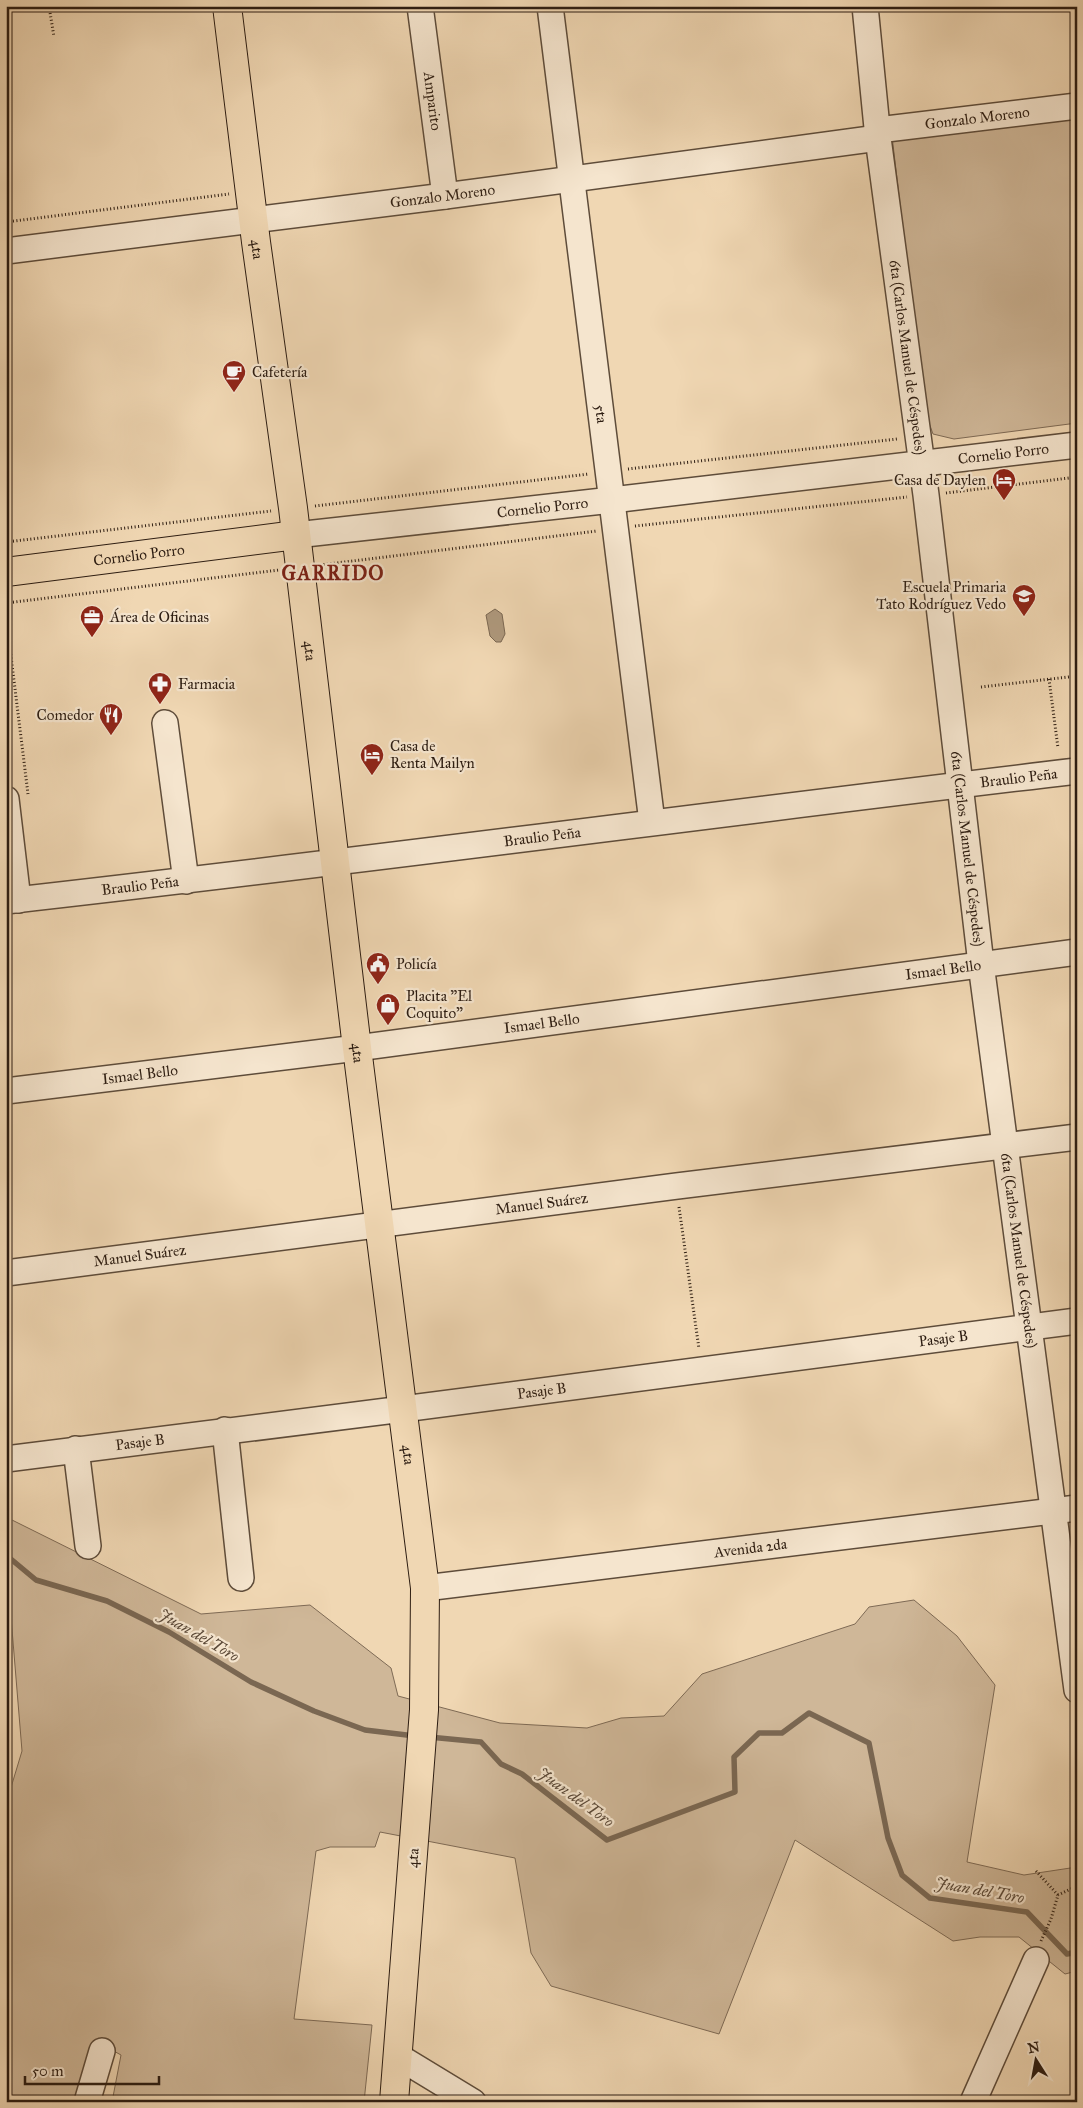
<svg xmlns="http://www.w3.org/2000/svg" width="1083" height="2108" font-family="'IM FELL Great Primer',serif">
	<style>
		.green { fill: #cfb798; stroke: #7e6a55 }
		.water { fill: #ae987c; stroke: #7a6752 }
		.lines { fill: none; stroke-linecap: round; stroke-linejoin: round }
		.stream { stroke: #7a6752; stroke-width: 5.5 }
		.minor-casing { stroke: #5e4c3a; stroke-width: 28 }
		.major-casing { stroke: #2d1d12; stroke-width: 30 }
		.path { stroke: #2d1d12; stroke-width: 3; stroke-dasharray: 1 2.5; stroke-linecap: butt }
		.minor { stroke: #f5e5ce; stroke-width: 25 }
		.major { stroke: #f0d7b3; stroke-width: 28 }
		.labels { text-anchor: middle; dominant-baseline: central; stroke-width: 4.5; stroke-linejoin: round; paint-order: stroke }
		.street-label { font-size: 15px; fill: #2d1d12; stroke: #f5e5ce }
		.poi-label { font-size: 15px; fill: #2d1d12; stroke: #f5e5ce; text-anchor: start }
		.water-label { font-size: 16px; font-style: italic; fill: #5a4837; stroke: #f5e5ce }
		.district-label { font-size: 20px; font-weight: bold; letter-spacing: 1px; fill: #7a1f14; stroke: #f5e5ce }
	</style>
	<rect width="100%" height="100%" fill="#f0d7b3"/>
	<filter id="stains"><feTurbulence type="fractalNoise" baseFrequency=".004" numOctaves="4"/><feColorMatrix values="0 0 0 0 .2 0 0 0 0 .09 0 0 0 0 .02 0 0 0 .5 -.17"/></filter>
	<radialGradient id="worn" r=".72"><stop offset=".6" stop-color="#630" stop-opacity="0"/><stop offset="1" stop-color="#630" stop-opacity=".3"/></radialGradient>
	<path class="green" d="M1077 112V423L954 439 933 434 924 409 892 136Z
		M6 1517 201 1614 310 1605 391 1668 398 1696 500 1723 587 1728 621 1718 664 1716 702 1674 855 1624 869 1607 914 1600 957 1636 995 1685 967 1862 1024 1875 1077 1867V1971L1065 1974 1019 1937H980L953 1941 795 1840 719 2034 551 1986 531 1953 515 1858 380 1832 375 1847H330L316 1851 294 2019 372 2025 364 2102H112L121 2055 94 2040 75 2102H6V2000L9 1981 6 1976V1804L22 1751 10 1605H6Z"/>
	<path class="water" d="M495 609 502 614 505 634 501 642H496L490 636 486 615Z"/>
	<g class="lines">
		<path class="stream" d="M6 1555 36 1580 107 1601 169 1632 251 1682 314 1711 365 1730 415 1736
			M429 1737 481 1742 501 1764 522 1774 607 1840 735 1792 734 1757 759 1733H782L809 1713 869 1743 888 1838 902 1875 930 1898 1027 1912 1067 1954 1077 1952"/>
		<g class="minor-casing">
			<g id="minor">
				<path id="s1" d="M420 6 445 196"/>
				<path id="s2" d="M550 6 652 822"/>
				<path id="s3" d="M865 6 878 138 926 495 981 964 1077 1690"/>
				<path id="s4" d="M878 130 1077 106"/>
				<path id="s5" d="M6 251 445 196 878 138"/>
				<path id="s6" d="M296 535 612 500 1077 445"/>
				<path d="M165 723 186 881"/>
				<path d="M6 799 18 900"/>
				<path id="s7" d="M6 901C364 861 720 813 1077 771"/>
				<path id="s8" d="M6 1091 357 1048 1077 952"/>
				<path id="s9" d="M6 1273 677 1186 1077 1137"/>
				<path d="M225 1430 241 1578"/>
				<path d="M76 1449 88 1546"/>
				<path id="s10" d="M6 1459 403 1409 1077 1321"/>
				<path id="s11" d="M425 1588 1077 1508"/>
				<path d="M399 2057 473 2102"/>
				<path d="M87 2102 102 2051"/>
				<path d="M973 2102 1036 1960"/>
			</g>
		</g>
		<g class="major-casing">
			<g id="major">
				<path id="s12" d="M227 6 256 242 293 508 357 1048 425 1588 424 1710 394 2102"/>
				<path id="s13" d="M6 572 296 535"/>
			</g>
		</g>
		<path class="path" d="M49 6 54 37
			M6 222 229 194
			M628 469 897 439
			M946 493 1077 477
			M315 506 589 474
			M635 526 907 497
			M6 542 271 511
			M320 565 597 531
			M6 603 279 570
			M6 616 28 794
			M1049 679 1058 748
			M981 687 1077 676
			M679 1207 699 1349
			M1036 1871 1058 1895
			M1041 1941 1051 1919 1058 1895 1077 1886"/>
		<use href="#minor" class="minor"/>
		<use href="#major" class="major"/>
	</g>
	<defs>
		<g id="cafe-pin" transform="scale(1.25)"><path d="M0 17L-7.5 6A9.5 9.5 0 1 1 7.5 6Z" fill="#8f2418" stroke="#f5e5ce"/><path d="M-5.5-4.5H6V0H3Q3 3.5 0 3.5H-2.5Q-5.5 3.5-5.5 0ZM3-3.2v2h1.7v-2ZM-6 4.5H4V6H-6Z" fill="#fff"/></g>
		<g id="hotel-pin" transform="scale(1.25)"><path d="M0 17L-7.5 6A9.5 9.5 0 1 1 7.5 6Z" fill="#8f2418" stroke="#f5e5ce"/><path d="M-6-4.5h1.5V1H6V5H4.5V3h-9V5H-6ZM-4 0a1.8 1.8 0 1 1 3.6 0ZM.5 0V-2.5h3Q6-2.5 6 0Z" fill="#fff"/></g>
		<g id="school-pin" transform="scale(1.25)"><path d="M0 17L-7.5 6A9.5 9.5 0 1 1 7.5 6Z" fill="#8f2418" stroke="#f5e5ce"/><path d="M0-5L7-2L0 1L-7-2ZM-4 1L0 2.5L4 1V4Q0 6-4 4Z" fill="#fff"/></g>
		<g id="office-pin" transform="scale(1.25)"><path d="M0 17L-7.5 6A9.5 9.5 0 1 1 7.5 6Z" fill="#8f2418" stroke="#f5e5ce"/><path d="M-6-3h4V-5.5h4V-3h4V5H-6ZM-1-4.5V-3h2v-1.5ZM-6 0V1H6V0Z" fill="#fff"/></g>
		<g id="pharmacy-pin" transform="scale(1.25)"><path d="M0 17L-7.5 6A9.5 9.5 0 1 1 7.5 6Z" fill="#8f2418" stroke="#f5e5ce"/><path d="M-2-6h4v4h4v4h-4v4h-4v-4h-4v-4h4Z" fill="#fff"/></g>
		<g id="restaurant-pin" transform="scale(1.25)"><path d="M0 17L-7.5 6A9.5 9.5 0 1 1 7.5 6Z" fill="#8f2418" stroke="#f5e5ce"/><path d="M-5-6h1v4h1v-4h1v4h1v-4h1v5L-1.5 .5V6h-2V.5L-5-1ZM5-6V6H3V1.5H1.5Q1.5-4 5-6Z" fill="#fff"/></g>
		<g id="civic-pin" transform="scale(1.25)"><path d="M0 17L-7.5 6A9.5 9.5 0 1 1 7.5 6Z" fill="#8f2418" stroke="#f5e5ce"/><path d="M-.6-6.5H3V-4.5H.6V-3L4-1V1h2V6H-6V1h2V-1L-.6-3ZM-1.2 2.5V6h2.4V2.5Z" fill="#fff"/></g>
		<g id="shop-pin" transform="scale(1.25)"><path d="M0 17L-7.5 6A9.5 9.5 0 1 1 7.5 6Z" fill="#8f2418" stroke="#f5e5ce"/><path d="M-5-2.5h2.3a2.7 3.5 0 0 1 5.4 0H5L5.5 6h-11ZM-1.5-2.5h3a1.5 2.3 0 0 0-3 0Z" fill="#fff"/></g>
	</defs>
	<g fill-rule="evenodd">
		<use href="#cafe-pin" x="234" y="372"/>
		<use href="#hotel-pin" x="1004" y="480"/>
		<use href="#school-pin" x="1024" y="596"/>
		<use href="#office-pin" x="92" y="617"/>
		<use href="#pharmacy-pin" x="160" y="684"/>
		<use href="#restaurant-pin" x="111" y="715"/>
		<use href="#hotel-pin" x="372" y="755"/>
		<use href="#civic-pin" x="378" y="964"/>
		<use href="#shop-pin" x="388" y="1005"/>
	</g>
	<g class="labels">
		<g class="street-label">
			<text stroke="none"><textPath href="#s1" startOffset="96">Amparito</textPath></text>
			<text stroke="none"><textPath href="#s4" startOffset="100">Gonzalo Moreno</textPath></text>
			<text stroke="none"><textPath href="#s5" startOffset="440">Gonzalo Moreno</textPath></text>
			<text stroke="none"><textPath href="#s12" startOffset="245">4ta</textPath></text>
			<text stroke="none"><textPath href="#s3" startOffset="354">6ta (Carlos Manuel de Céspedes)</textPath></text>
			<text stroke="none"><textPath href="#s2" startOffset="411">5ta</textPath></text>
			<text stroke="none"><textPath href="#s6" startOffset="712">Cornelio Porro</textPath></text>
			<text stroke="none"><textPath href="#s6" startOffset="248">Cornelio Porro</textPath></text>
			<text stroke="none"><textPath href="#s13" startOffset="134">Cornelio Porro</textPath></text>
			<text stroke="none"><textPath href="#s12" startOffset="650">4ta</textPath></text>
			<text stroke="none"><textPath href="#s7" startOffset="1020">Braulio Peña</textPath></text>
			<text stroke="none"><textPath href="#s7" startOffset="540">Braulio Peña</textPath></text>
			<text stroke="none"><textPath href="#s3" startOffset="849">6ta (Carlos Manuel de Céspedes)</textPath></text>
			<text stroke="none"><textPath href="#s7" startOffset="135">Braulio Peña</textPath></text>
			<text stroke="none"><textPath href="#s8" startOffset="945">Ismael Bello</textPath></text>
			<text stroke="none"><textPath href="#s8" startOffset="540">Ismael Bello</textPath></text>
			<text stroke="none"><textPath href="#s12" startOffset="1055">4ta</textPath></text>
			<text stroke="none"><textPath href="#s8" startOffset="135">Ismael Bello</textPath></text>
			<text stroke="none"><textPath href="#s9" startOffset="540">Manuel Suárez</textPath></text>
			<text stroke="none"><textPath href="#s3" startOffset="1254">6ta (Carlos Manuel de Céspedes)</textPath></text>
			<text stroke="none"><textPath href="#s9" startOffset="135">Manuel Suárez</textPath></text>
			<text stroke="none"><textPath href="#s10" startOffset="945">Pasaje B</textPath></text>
			<text stroke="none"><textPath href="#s10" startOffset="540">Pasaje B</textPath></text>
			<text stroke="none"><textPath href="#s10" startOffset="135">Pasaje B</textPath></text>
			<text stroke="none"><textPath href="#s12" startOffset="1460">4ta</textPath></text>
			<text stroke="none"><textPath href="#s11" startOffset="328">Avenida 2da</textPath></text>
			<text transform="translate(413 1858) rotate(-86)">4ta</text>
		</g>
		<g class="poi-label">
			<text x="252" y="372">Cafetería</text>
			<text x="986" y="480" text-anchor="end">Casa de Daylen</text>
			<text x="1006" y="587" text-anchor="end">Escuela Primaria<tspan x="1006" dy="17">Tato Rodríguez Vedo</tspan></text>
			<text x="110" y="617">Área de Oficinas</text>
			<text x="178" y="684">Farmacia</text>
			<text x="94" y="715" text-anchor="end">Comedor</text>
			<text x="390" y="746">Casa de<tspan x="390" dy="17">Renta Mailyn</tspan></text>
			<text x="396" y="964">Policía</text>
			<text x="406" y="996">Placita "El<tspan x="406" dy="17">Coquito"</tspan></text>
		</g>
		<g class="water-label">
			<text transform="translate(199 1635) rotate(30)">Juan del Toro</text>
			<text transform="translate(576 1797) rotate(36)">Juan del Toro</text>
			<text transform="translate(980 1890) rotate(10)">Juan del Toro</text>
		</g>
		<g class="district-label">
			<text x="333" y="573">GARRIDO</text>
		</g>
	</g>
	<rect width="1083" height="2108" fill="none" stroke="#f0d7b3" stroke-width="25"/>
	<rect x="8" y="8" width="1068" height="2093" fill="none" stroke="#2d1d12" stroke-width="2.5"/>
	<rect x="12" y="12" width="1058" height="2083" fill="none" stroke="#2d1d12"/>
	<g transform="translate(1036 2060) rotate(349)" stroke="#f5e5ce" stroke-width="4" paint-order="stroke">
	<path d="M0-4L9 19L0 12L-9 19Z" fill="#2d1d12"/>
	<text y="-8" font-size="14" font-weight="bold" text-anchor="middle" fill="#2d1d12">N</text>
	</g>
	<path d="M25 2076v8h134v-8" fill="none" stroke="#2d1d12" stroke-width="2.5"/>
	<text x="32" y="2076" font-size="15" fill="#2d1d12" stroke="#f5e5ce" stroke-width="4" paint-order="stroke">50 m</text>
	<rect width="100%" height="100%" filter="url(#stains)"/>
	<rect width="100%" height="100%" fill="url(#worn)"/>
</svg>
